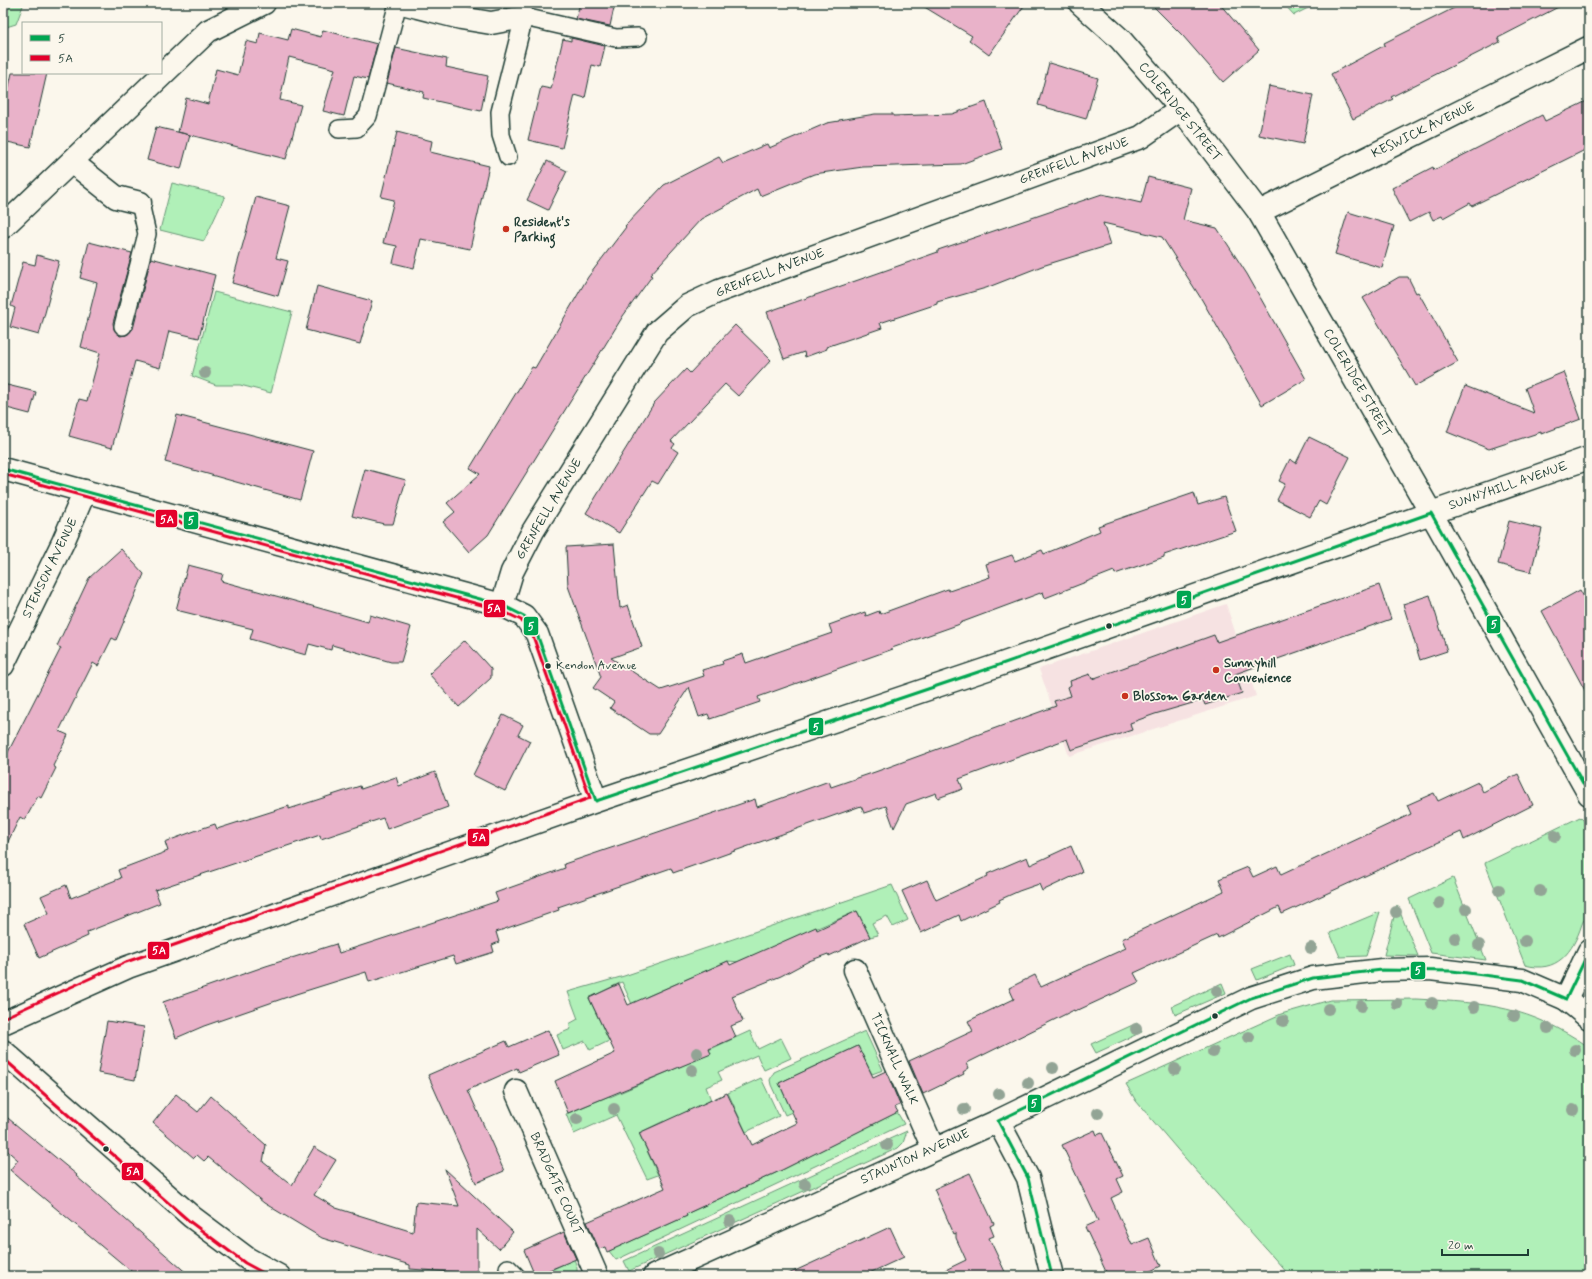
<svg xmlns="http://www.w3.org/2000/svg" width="1592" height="1279" font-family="Mynerve,sans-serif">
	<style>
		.built { fill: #f6e2e2 }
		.green { fill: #b0f0b8; stroke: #689676 }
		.building { fill: #e9b2c9; stroke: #1f3d34 }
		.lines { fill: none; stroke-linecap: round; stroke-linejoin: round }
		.lane-casing { stroke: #1f3d34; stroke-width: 20 }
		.street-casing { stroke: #1f3d34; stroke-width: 25 }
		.secondary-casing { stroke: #1f3d34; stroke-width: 25 }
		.lane { stroke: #fbf7ec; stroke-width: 17 }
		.street { stroke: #fbf7ec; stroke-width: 22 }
		.secondary { stroke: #fbf7ec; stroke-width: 22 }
		.bus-1-casing { stroke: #fbf7ec; stroke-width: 6 }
		.bus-2-casing { stroke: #fbf7ec; stroke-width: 6 }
		.bus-1 { stroke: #00a651; stroke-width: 3 }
		.bus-2 { stroke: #e4002b; stroke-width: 3 }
		.tree { fill: #92a495 }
		.poi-dot { fill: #c8321e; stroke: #fbf7ec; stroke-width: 1.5 }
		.bus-dot { fill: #1f3d34; stroke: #fbf7ec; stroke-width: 1.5 }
		.labels { text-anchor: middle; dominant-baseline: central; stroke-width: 3.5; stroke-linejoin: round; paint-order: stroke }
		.bus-label { font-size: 12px; fill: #1f3d34; stroke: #fbf7ec; text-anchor: start }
		.street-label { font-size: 13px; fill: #1f3d34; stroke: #fbf7ec }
		.poi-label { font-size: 13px; font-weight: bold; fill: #1f3d34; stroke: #fbf7ec; text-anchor: start }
		.line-badge { stroke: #fbf7ec; stroke-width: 1.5 }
		.badge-label { font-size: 11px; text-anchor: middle; font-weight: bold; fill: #fff }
	</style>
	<rect width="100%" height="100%" fill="#fbf7ec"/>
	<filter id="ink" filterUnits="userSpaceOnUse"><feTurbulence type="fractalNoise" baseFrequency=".025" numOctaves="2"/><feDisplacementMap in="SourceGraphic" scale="8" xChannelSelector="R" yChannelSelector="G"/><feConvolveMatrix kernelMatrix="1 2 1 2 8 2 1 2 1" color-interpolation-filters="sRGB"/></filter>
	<g filter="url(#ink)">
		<path class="built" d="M1226 604 1256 696 1069 756 1039 669Z"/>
		<path class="green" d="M3 3H24L16 24 3 28Z
			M1283 3H1318L1294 15Z
			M172 183 225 196 204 241 160 230Z
			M214 292 292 312 271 393 240 385H216L192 376Z
			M1580 817 1586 823 1589 833C1589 856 1591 880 1589 904 1588 910 1585 918 1582 924 1573 952 1557 974 1525 965L1485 863Z
			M1453 878 1486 960 1431 953 1409 899Z
			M892 885 908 920 893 927 887 916 872 923 878 935 870 937 857 911 739 962 728 961 646 997 644 1031 622 982 589 998 609 1041 590 1050 585 1041 563 1050 557 1035 571 1029 569 1024 578 1019 568 992 624 976Z
			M1397 905 1418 956 1384 955Z
			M1380 912 1366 956 1340 957 1330 933Z
			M1290 954 1294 965 1257 980 1252 969Z
			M1222 983 1226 993 1175 1015 1172 1006Z
			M1416 999C1487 1003 1529 1006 1589 1047V1276H1290L1177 1149 1136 1101 1126 1084 1281 1014 1330 1000Z
			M1137 1023 1142 1032 1096 1053 1091 1044Z
			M750 1031 758 1049 781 1038 791 1058 764 1070 757 1055 718 1072 722 1080 706 1087 711 1100 702 1105 709 1121 673 1139 664 1121 639 1133 658 1175 647 1179 616 1115 574 1134 566 1114 609 1096 610 1097 688 1063 704 1052Z
			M865 1031 883 1070 872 1074 858 1046 779 1083 792 1112 785 1115 771 1085 770 1080 774 1072Z
			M761 1078 779 1116 746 1132 728 1093Z
			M897 1112 904 1124 616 1260 609 1251 687 1216 686 1214 782 1170Z
			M907 1131 903 1143 898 1148 629 1271 624 1261Z
			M574 1259 577 1267V1276H539Z"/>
		<path class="building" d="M580 3H615L610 26 576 19Z
			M918 3H1026L989 55 969 40 972 36Z
			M1150 3H1219L1259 50 1223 82 1183 36Z
			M1464 3H1566L1498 38 1500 42 1391 97 1393 99 1353 119 1331 74 1385 45 1384 43Z
			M291 29 321 37 323 30 377 44 368 79 354 76 344 116 323 111 335 69 289 57 280 100 301 105 286 159 178 132 186 98 208 104 216 69 238 75 246 41 258 44 260 33 288 40Z
			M571 38 605 46 600 67 592 65 585 98 575 95 562 148 528 140 541 87 551 89 563 39 571 41Z
			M396 48 447 59 446 67 488 76 481 111 423 98 424 92 387 83Z
			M1049 63 1098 78 1086 119 1038 105Z
			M12 73H47L30 147 3 141V113Z
			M1269 86 1313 95 1303 144 1259 135Z
			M1589 100V148L1472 206 1470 203 1443 218 1442 216 1433 220 1429 212 1409 222 1392 188 1433 167 1434 170 1542 115 1545 121Z
			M986 102 1002 149 961 164 863 167 814 174 760 196 757 189 701 219 650 275 652 276 623 316 488 535 469 552 443 522 455 512 447 503 480 474 470 468 532 367 535 368 588 277 626 227 625 226 664 185 719 157 723 163 767 144 769 148 827 123 839 121V120L875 114H893V116L952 114Z
			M156 127 190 135 181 169 147 160Z
			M397 132 432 141 430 152 489 166 470 249 421 239 414 268 393 263 397 246 383 243 394 200 381 197Z
			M547 161 567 171 548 210 527 200Z
			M1148 177 1191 188 1183 220 1217 228 1247 274 1306 379 1262 405 1202 300 1162 237 1103 223 1110 245 1042 266 986 288 937 302V304L880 323 882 328 826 347 827 349 805 357 804 352 784 359 767 312 938 252V250L1102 194 1141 203Z
			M256 197 290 206 276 258 288 261 278 296 232 283Z
			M1348 212 1394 226 1382 268 1335 254Z
			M89 242 132 253 113 323 114 329 120 336 126 335 133 329 151 258 215 275 199 338 169 331 160 368 135 361 112 448 69 436 79 399 87 401 100 353 81 347 97 283 80 278Z
			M37 255 59 261 39 335 10 327 15 308 11 306 23 262 35 265Z
			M1399 277H1408L1416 293 1418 292 1458 362 1415 386 1363 298Z
			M317 286 372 301 360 344 306 330Z
			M735 325 771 360 738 396 725 384 671 441 675 444 672 448 678 452 658 484 652 481 619 533 586 513 654 403 686 369 690 373Z
			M1564 372 1581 419 1541 434V432L1489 449 1447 432 1465 386 1534 413 1525 388Z
			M3 384 36 392 30 414 3 407Z
			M177 415 313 451 300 500 165 462Z
			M1309 437 1350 457 1326 505 1319 501 1310 517 1277 500 1285 484 1279 481 1290 459 1296 463Z
			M365 469 406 480 393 524H384L352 516Z
			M1194 493 1198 505 1224 497 1236 531 1164 555V557L1115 574 1114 571 1045 598 1043 592 960 623V624L892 648 893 649 758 697 760 702 710 719 708 714 699 717 689 687 658 734H649L610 708 614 702 593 688 601 677 568 586 566 547 614 544 620 608 628 605 642 647 611 658 661 690 704 676 702 670 723 664 722 661 743 654 746 663 832 633 829 625 865 612 866 616 879 611 880 614 948 589 949 591 990 577 986 564 1012 555 1015 561 1042 550 1044 554 1100 531 1098 526Z
			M1509 521 1542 529 1531 572 1498 564Z
			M121 549 144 574 116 640 112 638 98 666 93 663 59 731 68 735 53 766 56 768 41 798 38 796 25 820 20 817 3 852V762L61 648 57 646 89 578Z
			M188 565 223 574 221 581 298 602 368 622 370 615 411 627 401 662H391L332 645 331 650 309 644 306 655 250 639 253 629 176 610Z
			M1379 585 1391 619 1235 674 1242 693 1205 705 1203 700 1155 714 1130 723 1132 730 1071 750 1067 739 959 779 963 789 938 798 936 793 906 804 894 828 886 806 864 813 861 806 673 873 671 868 558 907 559 910 496 932 499 942 492 945 494 952 456 964 453 956 369 982 366 972 296 994 204 1026 176 1038 163 1002 266 966 336 944 339 953 498 901 495 893 565 868 564 864 755 799 757 807 829 781 831 787 875 772 1056 706 1054 701 1071 696 1068 687 1071 685 1070 681 1090 674 1092 679 1214 635 1217 642Z
			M1580 590 1589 606V698L1542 611Z
			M1430 595 1447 651 1420 660 1403 604Z
			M465 640 491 669V678L459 707 429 674Z
			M503 715 523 725 518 735 530 741 505 791 473 775Z
			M435 772 448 807 387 829 383 818 321 839 320 835 155 890 160 903 87 932 88 936 39 958 24 924 49 913 41 896 66 885 71 898 121 878 118 870 168 851 165 842 200 829 215 824 217 829 289 806V809L360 786 361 789 396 777 399 786Z
			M1518 774 1533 805 1464 840 1461 832 1282 914 1279 907 1218 938 1217 935 1134 973 1139 982 1074 1012V1010L967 1063 969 1068 963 1072 964 1074 923 1094 909 1061 973 1031 968 1021 1014 999 1009 988 1035 975 1041 987 1126 948 1122 939 1224 891 1219 879 1248 867 1253 877 1277 866 1281 875 1411 814 1407 805 1434 793 1438 801 1478 782 1483 792Z
			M1071 846 1082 872 1042 891 1039 884 1019 891 999 900 1000 902 961 921 959 915 921 933 902 891 927 880 936 900 988 876 987 874 1027 857 1030 865Z
			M857 911 870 937 829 956 828 954 809 961 781 976 732 996 743 1021 731 1026 736 1037 709 1049 711 1054 568 1113 555 1081 615 1053 589 998 619 984 628 1005 728 961 730 965 816 927 817 930Z
			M107 1021 144 1027 135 1080 98 1073Z
			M548 1030 559 1055 519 1072 517 1068 468 1090 504 1171 476 1183 428 1075 506 1041 509 1047Z
			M858 1046 873 1077 886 1071 900 1105 895 1107 898 1112 782 1170 686 1214 687 1216 607 1252 605 1247 599 1249 587 1222 665 1188 639 1133 727 1093 752 1145 797 1123 779 1083Z
			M176 1094 198 1112 211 1096 266 1145 263 1162 292 1185 314 1147 336 1160 314 1195 336 1208 413 1232 416 1202 459 1206 445 1169 513 1232 499 1249 477 1229V1274L410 1269V1265L322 1238 264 1203 208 1157 204 1161 197 1155 194 1158 153 1123Z
			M3 1114 77 1175 76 1176 190 1276H137L10 1170 18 1160 3 1147Z
			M1095 1130 1097 1135 1102 1133 1123 1176 1117 1179 1123 1192 1111 1198 1132 1245 1149 1238 1161 1266 1140 1276H1108L1085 1227 1098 1221 1062 1145Z
			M970 1173 994 1224 990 1226 994 1236 989 1238 1007 1276H933L966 1260 956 1238V1233L954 1234 934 1189Z
			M890 1227 904 1257 863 1276H784Z
			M564 1232 576 1259 535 1276 524 1250Z"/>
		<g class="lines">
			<g class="lane-casing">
				<path id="lane" d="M339 129 357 128 368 116 398 3
					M508 157 501 135 500 112 524 17 616 38 638 37
					M123 326 147 234 140 203
					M508 1268 516 1276"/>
			</g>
			<g class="street-casing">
				<path id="street" d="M402 3 461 18 491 23 524 17
					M72 162 116 197 140 203
					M1259 212 1588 48
					M3 227 208 31 264 3
					M1431 513 1589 458
					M502 605 512 572 533 531 657 332 687 306 719 291 1141 137 1181 109
					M3 665 63 542 85 491
					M855 970 933 1148
					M3 1051 192 1217 248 1259 279 1276
					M516 1091 597 1276
					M998 1121 1028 1178 1052 1276
					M654 1276 998 1121 1251 998 1313 978 1382 970 1430 969 1522 980 1566 999 1589 1018"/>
			</g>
			<g class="secondary-casing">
				<path id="secondary" d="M1080 3 1120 39 1181 109 1259 212 1431 513 1589 794
					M3 469 502 605 524 616 537 634 596 801
					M1566 999 1589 951
					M3 1023 128 967 596 801 996 666 1431 513"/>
			</g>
			<use href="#lane" class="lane"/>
			<use href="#street" class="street"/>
			<use href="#secondary" class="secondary"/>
			<g class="bus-1-casing">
				<path id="bus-1" d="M3 469 502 605 524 616 537 634 596 801 996 666 1431 513 1589 794
					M1052 1276 1028 1178 998 1121 1251 998 1313 978 1382 970 1452 971 1522 980 1566 999 1589 951"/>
			</g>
			<g class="bus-2-casing">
				<path id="bus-2" d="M3 474 500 610 521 620 533 636 590 798 126 962 3 1018
					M3 1058 189 1221 245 1263 269 1276"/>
			</g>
			<use href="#bus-1" class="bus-1"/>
			<use href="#bus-2" class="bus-2"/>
		</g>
		<g class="tree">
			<circle cx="205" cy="373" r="6"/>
			<circle cx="1555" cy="836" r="6"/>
			<circle cx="1499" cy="890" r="6"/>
			<circle cx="1540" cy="891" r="6"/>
			<circle cx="1439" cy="903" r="6"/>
			<circle cx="1466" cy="909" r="6"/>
			<circle cx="1396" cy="912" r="6"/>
			<circle cx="1455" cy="938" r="6"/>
			<circle cx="1525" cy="941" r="6"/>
			<circle cx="1479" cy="945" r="6"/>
			<circle cx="1311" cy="948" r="6"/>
			<circle cx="1217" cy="991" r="6"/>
			<circle cx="1432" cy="1003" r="6"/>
			<circle cx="1397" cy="1004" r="6"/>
			<circle cx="1361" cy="1006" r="6"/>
			<circle cx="1474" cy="1007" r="6"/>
			<circle cx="1328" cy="1009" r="6"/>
			<circle cx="1514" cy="1016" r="6"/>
			<circle cx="1283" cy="1021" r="6"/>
			<circle cx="1548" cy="1028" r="6"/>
			<circle cx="1136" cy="1029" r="6"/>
			<circle cx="1249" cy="1037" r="6"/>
			<circle cx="1575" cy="1050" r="6"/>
			<circle cx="1213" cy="1052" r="6"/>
			<circle cx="697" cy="1053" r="6"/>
			<circle cx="1053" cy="1068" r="6"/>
			<circle cx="1175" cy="1069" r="6"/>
			<circle cx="692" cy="1070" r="6"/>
			<circle cx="1028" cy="1083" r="6"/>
			<circle cx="999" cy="1094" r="6"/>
			<circle cx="614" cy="1109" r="6"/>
			<circle cx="964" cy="1109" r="6"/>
			<circle cx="1573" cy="1110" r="6"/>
			<circle cx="1098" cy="1113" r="6"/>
			<circle cx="577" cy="1119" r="6"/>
			<circle cx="887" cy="1145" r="6"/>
			<circle cx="805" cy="1184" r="6"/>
			<circle cx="730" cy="1221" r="6"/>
			<circle cx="658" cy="1254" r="6"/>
		</g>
	</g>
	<g class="poi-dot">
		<circle cx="506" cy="229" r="4"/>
		<circle cx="1216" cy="670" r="4"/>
		<circle cx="1125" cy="696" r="4"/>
	</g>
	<g class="bus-dot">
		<circle cx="1109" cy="626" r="3.5"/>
		<circle cx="548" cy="666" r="3.5"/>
		<circle cx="1215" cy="1016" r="3.5"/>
		<circle cx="106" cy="1149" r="3.5"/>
	</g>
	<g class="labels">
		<g class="bus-label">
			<text x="556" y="666">Kendon Avenue</text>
		</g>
		<g class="street-label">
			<text transform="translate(1180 112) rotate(51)">COLERIDGE STREET</text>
			<text transform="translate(1423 130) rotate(-26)">KESWICK AVENUE</text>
			<text transform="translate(1074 161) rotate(-20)">GRENFELL AVENUE</text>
			<text transform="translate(770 273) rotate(-21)">GRENFELL AVENUE</text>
			<text transform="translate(1357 383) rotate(60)">COLERIDGE STREET</text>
			<text transform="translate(1508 486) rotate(-19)">SUNNYHILL AVENUE</text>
			<text transform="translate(549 509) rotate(-59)">GRENFELL AVENUE</text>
			<text transform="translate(50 568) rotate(-64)">STENSON AVENUE</text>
			<text transform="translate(894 1059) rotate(66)">TICKNALL WALK</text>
			<text transform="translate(915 1157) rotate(-24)">STAUNTON AVENUE</text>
			<text transform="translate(556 1184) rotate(66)">BRADGATE COURT</text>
		</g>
		<g class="poi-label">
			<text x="514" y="222">Resident's<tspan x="514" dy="15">Parking</tspan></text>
			<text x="1224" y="663">Sunnyhill<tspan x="1224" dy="15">Convenience</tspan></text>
			<text x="1133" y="696">Blossom Garden</text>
		</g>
	</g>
	<g class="line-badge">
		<rect x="155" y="509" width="23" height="19" rx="4" fill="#e4002b"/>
		<rect x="183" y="511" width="16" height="19" rx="4" fill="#00a651"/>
		<rect x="1176" y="590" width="16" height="19" rx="4" fill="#00a651"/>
		<rect x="483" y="599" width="23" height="19" rx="4" fill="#e4002b"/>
		<rect x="1486" y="615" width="15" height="19" rx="4" fill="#00a651"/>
		<rect x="523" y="616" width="16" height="20" rx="4" fill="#00a651"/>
		<rect x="808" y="717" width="16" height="19" rx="4" fill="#00a651"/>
		<rect x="467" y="828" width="23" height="19" rx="4" fill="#e4002b"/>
		<rect x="147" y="941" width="23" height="19" rx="4" fill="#e4002b"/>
		<rect x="1410" y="961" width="16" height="19" rx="4" fill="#00a651"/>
		<rect x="1027" y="1094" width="15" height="19" rx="4" fill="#00a651"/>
		<rect x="121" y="1162" width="23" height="19" rx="4" fill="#e4002b"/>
	</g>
	<g class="badge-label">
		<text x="167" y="523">5A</text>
		<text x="191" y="524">5</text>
		<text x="1184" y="604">5</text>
		<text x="494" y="612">5A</text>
		<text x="1494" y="628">5</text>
		<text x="531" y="630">5</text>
		<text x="816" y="731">5</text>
		<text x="479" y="841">5A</text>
		<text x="159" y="954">5A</text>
		<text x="1418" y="974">5</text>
		<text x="1034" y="1107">5</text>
		<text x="133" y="1175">5A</text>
	</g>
	<rect width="1592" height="1279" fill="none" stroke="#fbf7ec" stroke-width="16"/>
	<rect x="8" y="8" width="1576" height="1263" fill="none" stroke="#1f3d34" stroke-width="1.5" filter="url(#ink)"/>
	<rect x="22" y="22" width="140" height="52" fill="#fbf7ec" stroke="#a3ada2"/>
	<rect x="30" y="35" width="20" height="6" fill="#00a651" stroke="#a3ada2"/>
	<text x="58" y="42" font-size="12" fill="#1f3d34">5</text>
	<rect x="30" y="55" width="20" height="6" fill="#e4002b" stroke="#a3ada2"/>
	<text x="58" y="62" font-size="12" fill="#1f3d34">5A</text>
	<path d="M1442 1249v6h86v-6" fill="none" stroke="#1f3d34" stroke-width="2"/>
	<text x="1448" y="1249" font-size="12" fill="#1f3d34" stroke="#fbf7ec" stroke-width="3" paint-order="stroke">20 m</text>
</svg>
